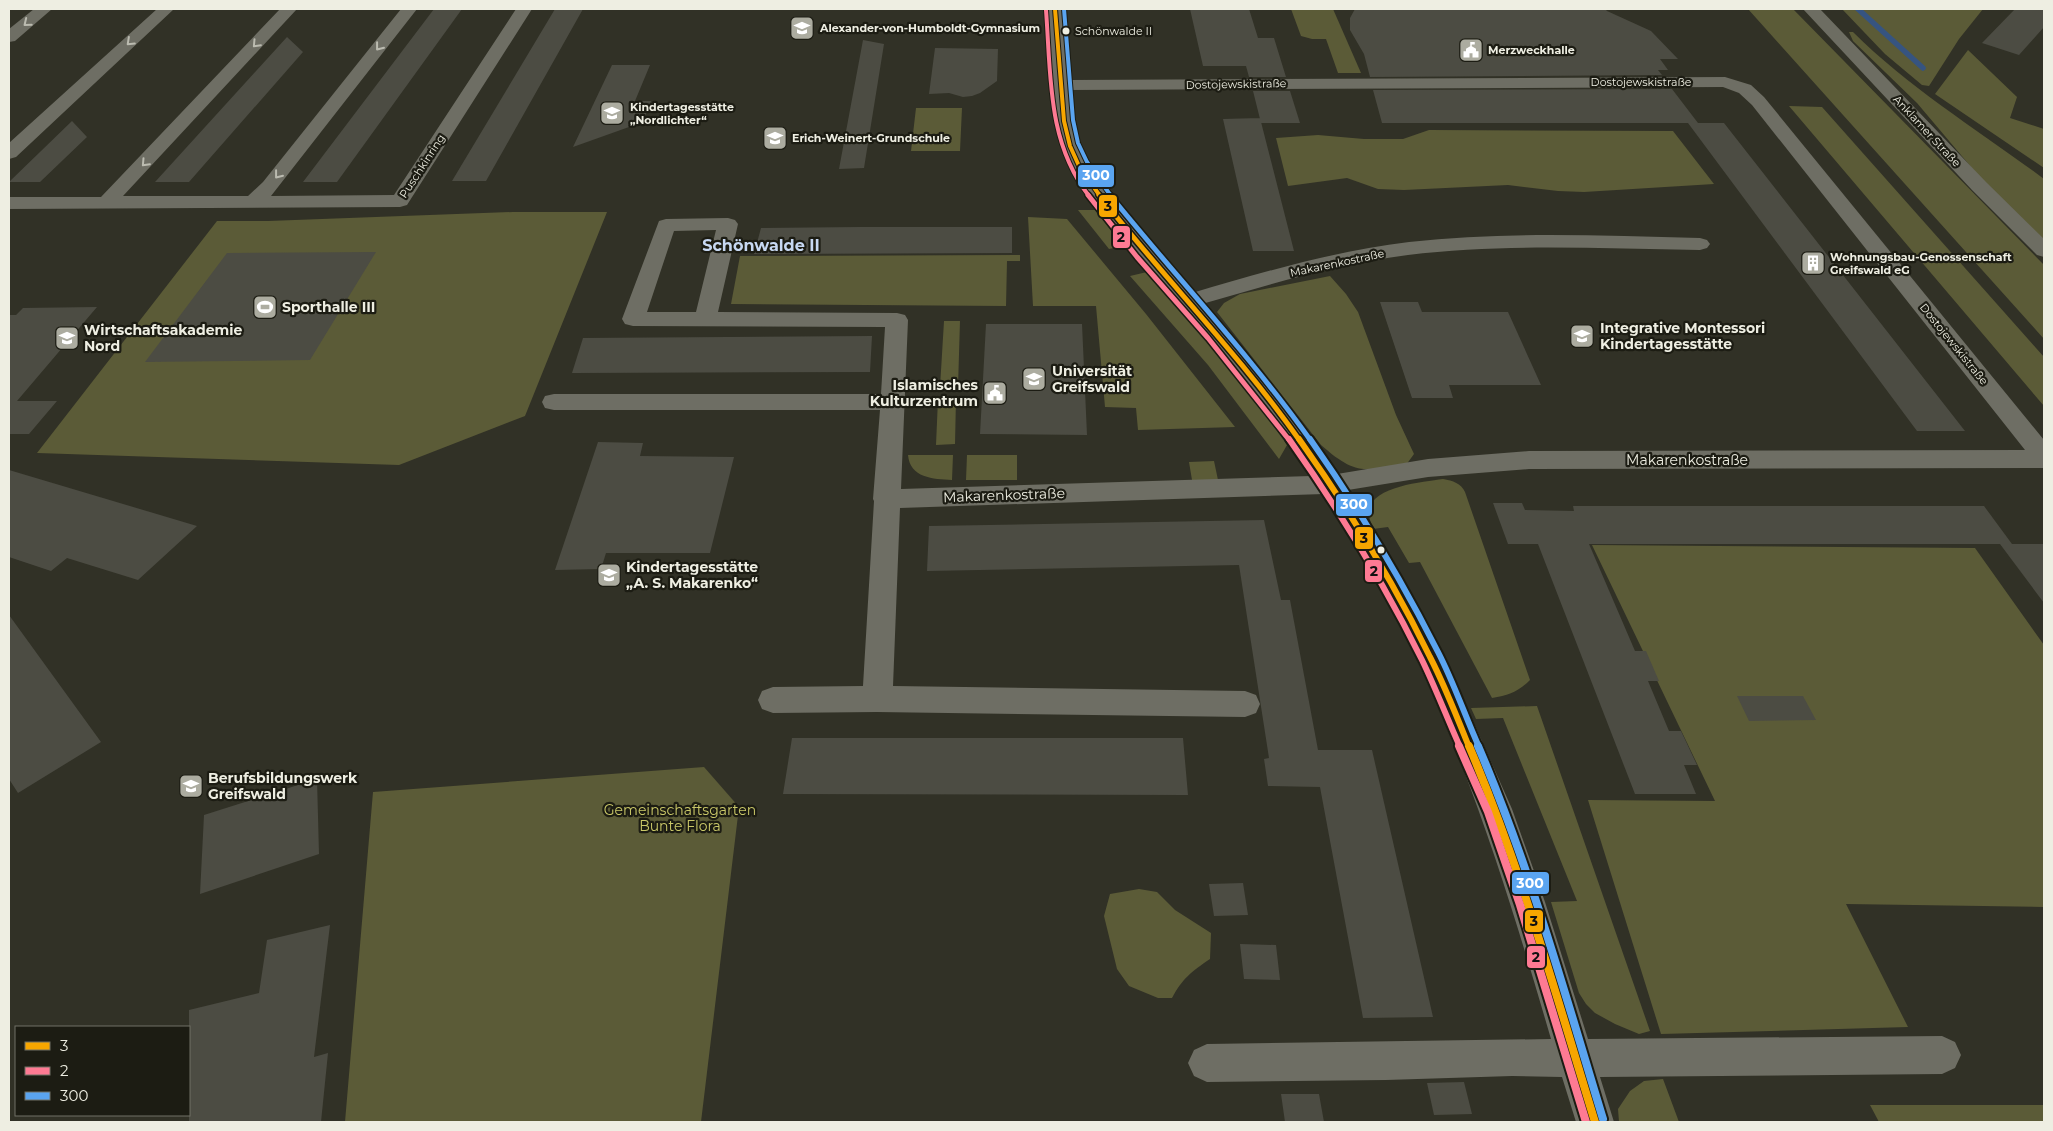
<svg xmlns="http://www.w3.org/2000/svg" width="2053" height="1131" font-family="Montserrat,sans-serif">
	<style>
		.green { fill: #5b5b37 }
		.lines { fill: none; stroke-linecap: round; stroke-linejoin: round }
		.stream { stroke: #365480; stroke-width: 5.5 }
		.building { fill: #4c4c43 }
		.minor { fill: #6e6e64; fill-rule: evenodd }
		.major { fill: #6d6d62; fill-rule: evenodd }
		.bus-1-far3-casing { stroke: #1c1c13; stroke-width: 6 }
		.bus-1-far2-casing { stroke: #1c1c13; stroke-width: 8 }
		.bus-1-far1-casing { stroke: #1c1c13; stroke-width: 10 }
		.bus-1-casing { stroke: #1c1c13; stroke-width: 12 }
		.bus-2-far3-casing { stroke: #1c1c13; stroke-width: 6 }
		.bus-2-far2-casing { stroke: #1c1c13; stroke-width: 8 }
		.bus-2-far1-casing { stroke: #1c1c13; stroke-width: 10 }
		.bus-2-casing { stroke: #1c1c13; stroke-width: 12 }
		.bus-3-far3-casing { stroke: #1c1c13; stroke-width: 6 }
		.bus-3-far2-casing { stroke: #1c1c13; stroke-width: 8 }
		.bus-3-far1-casing { stroke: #1c1c13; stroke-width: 10 }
		.bus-3-casing { stroke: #1c1c13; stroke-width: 12 }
		.bus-1-far3 { stroke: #f7a600; stroke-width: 4 }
		.bus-1-far2 { stroke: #f7a600; stroke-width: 5 }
		.bus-1-far1 { stroke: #f7a600; stroke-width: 6 }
		.bus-1 { stroke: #f7a600; stroke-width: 8 }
		.bus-2-far3 { stroke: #fe7a93; stroke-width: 4 }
		.bus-2-far2 { stroke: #fe7a93; stroke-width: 5 }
		.bus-2-far1 { stroke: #fe7a93; stroke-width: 6 }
		.bus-2 { stroke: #fe7a93; stroke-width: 8 }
		.bus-3-far3 { stroke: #5aa4f0; stroke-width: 4 }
		.bus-3-far2 { stroke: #5aa4f0; stroke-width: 5 }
		.bus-3-far1 { stroke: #5aa4f0; stroke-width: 6 }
		.bus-3 { stroke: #5aa4f0; stroke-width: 8 }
		.oneway { stroke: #bbbbb0 }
		.bus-dot { fill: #eeeee2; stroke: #1c1c13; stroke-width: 2 }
		.labels { text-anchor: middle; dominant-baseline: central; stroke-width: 4.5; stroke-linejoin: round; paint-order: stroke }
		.far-poi-label { font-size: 11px; font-weight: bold; fill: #eeeee2; stroke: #1c1c13; text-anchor: start }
		.far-bus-label { font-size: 11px; fill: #eeeee2; stroke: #1c1c13; text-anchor: start }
		.far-street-label { font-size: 11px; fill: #eeeee2; stroke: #1c1c13 }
		.poi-label { font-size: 14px; font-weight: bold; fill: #eeeee2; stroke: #1c1c13; text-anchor: start }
		.street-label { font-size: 14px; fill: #eeeee2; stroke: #1c1c13 }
		.park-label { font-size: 14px; fill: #cbc969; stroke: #1c1c13 }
		.far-district-label { font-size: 16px; font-weight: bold; fill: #c7d8f2; stroke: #1c1c13 }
		.line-badge { stroke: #1c1c13; stroke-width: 2 }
		.badge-label { font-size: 14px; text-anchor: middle; font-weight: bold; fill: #fff }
		.pale-badge-label { font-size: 14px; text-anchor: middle; font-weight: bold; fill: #111 }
	</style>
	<rect width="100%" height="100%" fill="#313126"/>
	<path class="green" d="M1291 9H1333L1361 73H1338L1326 39H1312L1301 36Z
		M1748 9H1793L2044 265V339Z
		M1842 9H1983L1959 39 1929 86 1922 85 1885 54Z
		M1849 32H1853C1910 89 1980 131 2044 179V240L1977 174 1917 103 1853 41Z
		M1968 50 2017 97 2010 118 2044 129V168L1935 94Z
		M1789 106 1822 107 2044 357V406Z
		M916 108H962L960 151H911Z
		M1429 130 1673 131 1714 184 1584 192 1558 191 1508 185 1404 190 1378 189 1347 178 1288 186 1276 138 1318 135 1364 139H1403Z
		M1078 210H1095L1123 246 1109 249Z
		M513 212H607L525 416 399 465 37 453 217 221H268Z
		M1028 217 1067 219 1146 314 1235 427 1138 430 1136 408 1105 407 1096 306H1033Z
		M1020 255V261H1007L1006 306 731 304 740 256Z
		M1147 272C1197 327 1245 384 1287 445L1279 459 1208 365 1130 276Z
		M1330 276 1346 294 1358 312 1396 415 1414 454 1406 465C1363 472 1354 474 1321 445L1217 312 1224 303 1240 294Z
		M944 321H960L958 387H940Z
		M938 399H956L955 444 936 445Z
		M908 455H953L952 480C933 479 910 478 908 455Z
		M967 455H1017V480H966Z
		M1214 461 1218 480H1192L1189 462Z
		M1443 479C1453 481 1461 483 1465 492L1530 680C1518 692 1509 695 1492 698L1420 562 1409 563 1388 527 1373 529C1371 523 1368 516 1369 510 1373 486 1423 482 1443 479Z
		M1592 545 1975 548 2044 645V907L1846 904 1908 1027 1661 1034 1588 800 1715 801Z
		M1537 706 1650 1031 1639 1034 1615 1024 1595 1013 1586 1004 1579 993 1551 902 1577 901 1503 718 1476 719 1471 708Z
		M704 767 739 807 701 1122H345L373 792Z
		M1139 889 1157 892 1175 910 1211 933 1210 959C1191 972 1183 978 1172 998H1158L1129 986 1117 969 1104 916 1110 894Z
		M1663 1079 1679 1122H1619L1618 1109 1630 1091 1644 1081Z
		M1870 1105H2044V1122H1879Z"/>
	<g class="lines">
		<path class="stream" d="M1858 9 1923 68"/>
	</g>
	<path class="building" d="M434 9H462L337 182H303Z
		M555 9H583L486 181H452Z
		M1190 9H1249L1258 38H1274L1286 77H1249L1246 66H1203Z
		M1355 9H1605L1607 11 1651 31 1678 59H1660L1668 70H1658L1662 75 1370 77 1364 54 1350 30V18Z
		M2015 9H2044V27L2019 55 1982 43Z
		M287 37 303 52 189 182H155Z
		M863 40 884 44 864 168 839 169Z
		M935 48 998 49 997 81 980 93 972 96 963 97 949 93 929 94Z
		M612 65H650L635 101H651L643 122 573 147Z
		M1672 89 1698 123H1724L1965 431H1917L1688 123H1382L1373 90Z
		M1253 91H1290L1300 123H1261Z
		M1260 118 1294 251H1253L1223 119Z
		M72 121 87 137 40 182H9Z
		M860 227H1012V253L754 254 761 228Z
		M376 252 310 360 145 362 227 253Z
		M1380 302H1418L1422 312H1508L1541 385H1449L1453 398H1412Z
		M97 307 17 401H57L29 434H9V315H16L23 308Z
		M986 324H1082L1087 435 980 434Z
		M872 336 870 372 572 373 583 338Z
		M598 442 643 443 640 456 734 457 710 553H606L601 569 555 570Z
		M9 470 197 526 138 580 67 558 51 571 9 557Z
		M1493 503H1522L1525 510 1574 511 1573 506H1984L2012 544H1589L1635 651H1646L1659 681H1648L1669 731H1681L1697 765H1684L1696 794H1635L1538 544H1508Z
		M1264 520 1281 600H1290L1318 750H1372L1433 1017 1363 1018 1320 787 1268 786 1264 759 1269 758 1239 565 927 571 929 526Z
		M2000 544H2044V603Z
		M9 615 101 742 18 793 9 779Z
		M1737 696H1803L1816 720 1749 721Z
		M792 738H1183L1188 795 783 794Z
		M317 779 319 854 200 894 204 815Z
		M1243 883 1248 915 1214 916 1209 884Z
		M330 925 314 1057 328 1053 321 1122H189V1010L259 993 267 940Z
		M1240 944 1276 945 1280 980 1244 979Z
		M1464 1082 1472 1114 1434 1115 1427 1083Z
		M1281 1094H1319L1324 1122H1285Z"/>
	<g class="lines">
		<path class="minor" d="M34 9H52L15 41 9 42V29Z
			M157 9H174L16 157 9 159V143Z
			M280 9H297L123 196H248L263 182 401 9H417L271 196 394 195 516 9H532L407 205 400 207 9 209V197H101Z
			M1047 9H1063L1069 80 1725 77 1751 85 1764 97 2044 440V468L1529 469 1428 477 1348 490 1407 585 1441 649 1512 809 1545 902 1588 1039 1942 1036 1955 1042 1961 1055 1955 1068 1942 1074 1600 1077 1614 1122H1576L1562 1077 1512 1076 1386 1080 1207 1082 1194 1076 1188 1063 1194 1050 1207 1044 1551 1039C1513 909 1474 781 1416 658 1389 601 1355 548 1324 494L900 508 893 686 1245 691 1256 695 1260 704 1256 713 1245 717 877 712 773 713 762 709 758 700 762 691 773 687 863 686 874 501 873 499 880 410H554L545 408 542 402 545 396 554 394H881L885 327 633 326 625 324 622 319 659 221 666 219 728 218 735 220 738 224 718 312 897 313 905 315 908 320 901 489 1311 476 1273 421 1207 337 1137 256 1085 190 1069 166 1061 146 1055 121ZM1723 87 1739 93 1752 105 2025 450 1529 451 1428 459 1337 474 1291 409 1202 304C1270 284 1338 264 1408 255 1505 243 1603 249 1700 250L1707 248 1710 244 1707 240 1700 238C1603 236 1506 231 1409 242 1335 251 1263 272 1192 293L1151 248 1089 166 1079 146 1073 121 1070 90ZM716 230 696 312H647L674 231Z"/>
		<path class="major" d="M1803 9H1820L1986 182 2044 239V257L2037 255 1972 190Z"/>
		<g class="bus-1-far3-casing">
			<path id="bus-1-far3" d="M1055 9 1064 121 1070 146 1079 166 1100 196"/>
		</g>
		<g class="bus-1-far2-casing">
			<path id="bus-1-far2" d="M1099 195C1164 278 1239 354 1300 441"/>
		</g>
		<g class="bus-1-far1-casing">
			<path id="bus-1-far1" d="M1299 439C1348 508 1393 581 1430 657 1445 686 1457 717 1469 747"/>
		</g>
		<g class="bus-1-casing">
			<path id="bus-1" d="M1469 746C1521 868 1556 995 1595 1122"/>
		</g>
		<g class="bus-2-far3-casing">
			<path id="bus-2-far3" d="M1046 10C1051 75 1047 142 1089 196"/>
		</g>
		<g class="bus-2-far2-casing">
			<path id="bus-2-far2" d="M1088 195 1137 257 1208 338 1290 441"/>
		</g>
		<g class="bus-2-far1-casing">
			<path id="bus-2-far1" d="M1289 439C1339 510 1384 583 1422 660 1436 689 1447 718 1460 747"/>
		</g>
		<g class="bus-2-casing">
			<path id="bus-2" d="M1459 746 1488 812 1520 905 1586 1122"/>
		</g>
		<g class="bus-3-far3-casing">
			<path id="bus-3-far3" d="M1064 9 1073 120 1078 143 1087 162 1111 196"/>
		</g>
		<g class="bus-3-far2-casing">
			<path id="bus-3-far2" d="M1110 195C1176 277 1249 354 1311 441"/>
		</g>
		<g class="bus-3-far1-casing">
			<path id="bus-3-far1" d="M1310 439C1358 507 1401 579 1438 652 1454 683 1465 716 1479 747"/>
		</g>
		<g class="bus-3-casing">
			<path id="bus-3" d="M1478 746C1530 867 1565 994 1603 1119"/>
		</g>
		<use href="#bus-1-far3" class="bus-1-far3"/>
		<use href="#bus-1-far2" class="bus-1-far2"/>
		<use href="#bus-1-far1" class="bus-1-far1"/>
		<use href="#bus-1" class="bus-1"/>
		<use href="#bus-2-far3" class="bus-2-far3"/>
		<use href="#bus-2-far2" class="bus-2-far2"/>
		<use href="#bus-2-far1" class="bus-2-far1"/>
		<use href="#bus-2" class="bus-2"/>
		<use href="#bus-3-far3" class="bus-3-far3"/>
		<use href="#bus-3-far2" class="bus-3-far2"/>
		<use href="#bus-3-far1" class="bus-3-far1"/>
		<use href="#bus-3" class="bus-3"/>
	</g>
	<defs><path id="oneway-chevron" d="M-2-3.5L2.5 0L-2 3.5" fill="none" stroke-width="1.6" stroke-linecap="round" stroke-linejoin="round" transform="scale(1.25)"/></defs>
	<g class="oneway">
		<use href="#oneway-chevron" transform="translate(27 23) rotate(141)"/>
		<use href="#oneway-chevron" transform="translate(130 42) rotate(137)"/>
		<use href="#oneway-chevron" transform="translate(256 44) rotate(133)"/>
		<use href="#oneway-chevron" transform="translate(379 47) rotate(128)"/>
		<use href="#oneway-chevron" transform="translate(145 163) rotate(133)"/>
		<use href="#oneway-chevron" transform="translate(278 175) rotate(128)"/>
	</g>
	<defs>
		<g id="school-square" transform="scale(1.25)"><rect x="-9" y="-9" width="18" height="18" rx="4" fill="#acaca0" stroke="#1c1c13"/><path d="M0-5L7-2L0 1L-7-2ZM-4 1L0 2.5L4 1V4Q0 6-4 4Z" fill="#fff"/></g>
		<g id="civic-square" transform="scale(1.25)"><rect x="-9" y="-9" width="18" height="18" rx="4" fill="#acaca0" stroke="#1c1c13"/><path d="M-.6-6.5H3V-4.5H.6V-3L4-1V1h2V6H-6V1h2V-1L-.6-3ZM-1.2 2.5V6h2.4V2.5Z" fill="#fff"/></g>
		<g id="building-square" transform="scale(1.25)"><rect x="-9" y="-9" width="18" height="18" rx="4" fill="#acaca0" stroke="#1c1c13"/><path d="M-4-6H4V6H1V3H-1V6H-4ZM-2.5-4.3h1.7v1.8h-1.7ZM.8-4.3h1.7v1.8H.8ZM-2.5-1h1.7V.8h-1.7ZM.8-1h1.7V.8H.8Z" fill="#fff"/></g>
		<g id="stadium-square" transform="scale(1.25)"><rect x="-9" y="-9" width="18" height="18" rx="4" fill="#acaca0" stroke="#1c1c13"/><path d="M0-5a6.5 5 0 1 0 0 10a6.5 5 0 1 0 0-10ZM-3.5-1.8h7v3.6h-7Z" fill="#fff"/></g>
		<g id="university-square" transform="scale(1.25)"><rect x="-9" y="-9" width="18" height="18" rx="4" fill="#acaca0" stroke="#1c1c13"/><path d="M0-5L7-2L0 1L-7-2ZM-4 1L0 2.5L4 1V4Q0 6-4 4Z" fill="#fff"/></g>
	</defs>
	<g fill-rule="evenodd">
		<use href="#school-square" x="802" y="28"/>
		<use href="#civic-square" x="1471" y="50"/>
		<use href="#school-square" x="612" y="113"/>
		<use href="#school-square" x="775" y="138"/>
		<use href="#building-square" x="1813" y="263"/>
		<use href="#stadium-square" x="265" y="307"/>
		<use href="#school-square" x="1582" y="336"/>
		<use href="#university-square" x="67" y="338"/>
		<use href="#university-square" x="1034" y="379"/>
		<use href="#civic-square" x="995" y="393"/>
		<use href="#school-square" x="609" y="575"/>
		<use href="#university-square" x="191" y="786"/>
	</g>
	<g class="bus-dot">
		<circle cx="1066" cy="31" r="4.5"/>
		<circle cx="1381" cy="550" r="4.5"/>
	</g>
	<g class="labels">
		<g class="far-poi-label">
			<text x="820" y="28">Alexander-von-Humboldt-Gymnasium</text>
			<text x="1488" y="50">Merzweckhalle</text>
			<text x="630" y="107">Kindertagesstätte<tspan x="630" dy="13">„Nordlichter“</tspan></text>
			<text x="792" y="138">Erich-Weinert-Grundschule</text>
			<text x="1830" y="257">Wohnungsbau-Genossenschaft<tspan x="1830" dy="13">Greifswald eG</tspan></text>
		</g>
		<g class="far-bus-label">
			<text x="1075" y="31">Schönwalde II</text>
		</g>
		<g class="far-street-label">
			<text x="1641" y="82">Dostojewskistraße</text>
			<text transform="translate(1236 84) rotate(-1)">Dostojewskistraße</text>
			<text transform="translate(1927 131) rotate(47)">Anklamer Straße</text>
			<text transform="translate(422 166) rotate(-57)">Puschkinring</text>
			<text transform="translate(1337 263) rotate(-12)">Makarenkostraße</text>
			<text transform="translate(1954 344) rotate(51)">Dostojewskistraße</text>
		</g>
		<g class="poi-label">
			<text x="282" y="307">Sporthalle III</text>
			<text x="1600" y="328">Integrative Montessori<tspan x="1600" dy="16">Kindertagesstätte</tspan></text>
			<text x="84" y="330">Wirtschaftsakademie<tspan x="84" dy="16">Nord</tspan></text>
			<text x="1052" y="371">Universität<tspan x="1052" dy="16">Greifswald</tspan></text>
			<text x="978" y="385" text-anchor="end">Islamisches<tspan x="978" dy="16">Kulturzentrum</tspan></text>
			<text x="626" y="567">Kindertagesstätte<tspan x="626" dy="16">„A. S. Makarenko“</tspan></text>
			<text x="208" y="778">Berufsbildungswerk<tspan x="208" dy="16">Greifswald</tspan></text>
		</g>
		<g class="street-label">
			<text x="1687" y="460">Makarenkostraße</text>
			<text transform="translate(1004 495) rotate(-2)">Makarenkostraße</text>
		</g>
		<g class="park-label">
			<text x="680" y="810">Gemeinschaftsgarten<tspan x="680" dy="16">Bunte Flora</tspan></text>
		</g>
		<g class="far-district-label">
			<text x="761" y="245">Schönwalde II</text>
		</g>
	</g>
	<g class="line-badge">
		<rect x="1077" y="164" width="38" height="24" rx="5" fill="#5aa4f0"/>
		<rect x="1098" y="194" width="20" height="24" rx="5" fill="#f7a600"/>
		<rect x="1112" y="225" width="19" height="24" rx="5" fill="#fe7a93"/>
		<rect x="1335" y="493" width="38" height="24" rx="5" fill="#5aa4f0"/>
		<rect x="1354" y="526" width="20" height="24" rx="5" fill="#f7a600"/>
		<rect x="1364" y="559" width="19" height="24" rx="5" fill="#fe7a93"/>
		<rect x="1511" y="871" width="39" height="24" rx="5" fill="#5aa4f0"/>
		<rect x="1524" y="909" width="20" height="24" rx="5" fill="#f7a600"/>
		<rect x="1526" y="945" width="20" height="24" rx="5" fill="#fe7a93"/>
	</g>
	<g class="badge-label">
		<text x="1096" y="180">300</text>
		<text x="1354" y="509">300</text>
		<text x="1530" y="888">300</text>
	</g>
	<g class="pale-badge-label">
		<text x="1108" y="211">3</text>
		<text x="1121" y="242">2</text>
		<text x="1364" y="543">3</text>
		<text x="1374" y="576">2</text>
		<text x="1534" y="926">3</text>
		<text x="1536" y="962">2</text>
	</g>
	<rect width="2053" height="1131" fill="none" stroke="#eeeee2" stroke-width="20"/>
	<rect x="15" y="1026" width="175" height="90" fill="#1c1c13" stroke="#707066"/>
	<rect x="25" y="1042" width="25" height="8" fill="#f7a600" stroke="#707066"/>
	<text x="60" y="1051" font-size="15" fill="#eeeee2">3</text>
	<rect x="25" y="1067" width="25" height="8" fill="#fe7a93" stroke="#707066"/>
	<text x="60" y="1076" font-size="15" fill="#eeeee2">2</text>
	<rect x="25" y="1092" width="25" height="8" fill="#5aa4f0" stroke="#707066"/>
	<text x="60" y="1101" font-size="15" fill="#eeeee2">300</text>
</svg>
